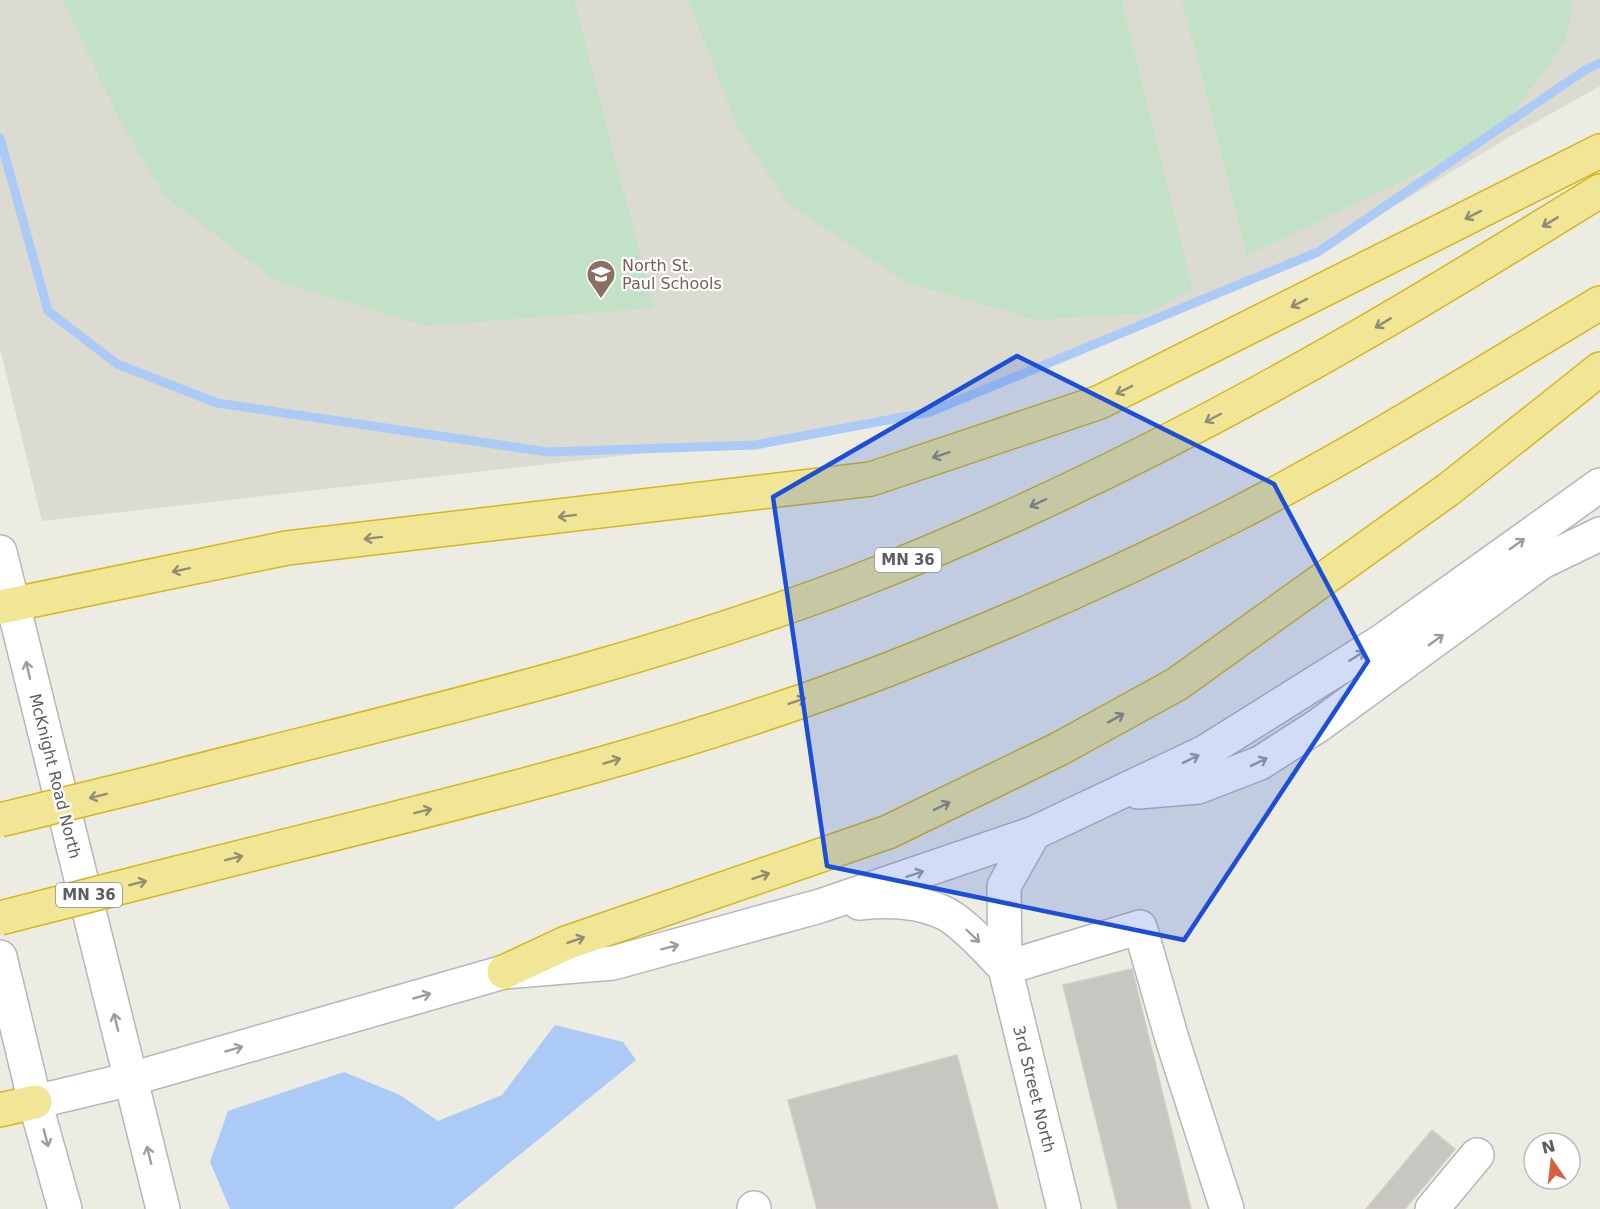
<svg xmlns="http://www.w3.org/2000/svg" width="1600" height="1209" font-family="'DejaVu Sans',sans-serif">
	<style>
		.education { fill: #dcdbd2 }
		.green { fill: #c2e1c7 }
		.water { fill: #abcaf5 }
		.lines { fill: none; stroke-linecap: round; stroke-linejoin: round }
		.stream { stroke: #abcaf5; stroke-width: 9 }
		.building { fill: #c8c6c0; stroke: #d0cec2; stroke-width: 1.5 }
		.minor-casing { stroke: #b6b7bc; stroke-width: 36 }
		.highway-casing { stroke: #d6b61a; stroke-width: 36 }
		.minor { stroke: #fff; stroke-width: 33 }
		.highway { stroke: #f1e696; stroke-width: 33 }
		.highway-bridge-casing { stroke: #d6b61a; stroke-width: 36; stroke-linecap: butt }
		.highway-bridge { stroke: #f1e696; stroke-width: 33 }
		.oneway { stroke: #908d74 }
		.oneway2 { stroke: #9d9ea1 }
		.marked { fill: #1d4ed8; fill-opacity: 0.2; stroke: #1d4ed8; stroke-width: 4.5; stroke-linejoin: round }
		.labels { text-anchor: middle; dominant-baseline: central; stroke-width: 4.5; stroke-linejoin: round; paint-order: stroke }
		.shield { fill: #fff; stroke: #8c8e91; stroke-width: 1.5 }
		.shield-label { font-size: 15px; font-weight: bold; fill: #5b5d62 }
		.education-label { font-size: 16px; fill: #785e54; stroke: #fff; text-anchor: start }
		.street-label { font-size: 16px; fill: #5b5d62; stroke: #fff }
	</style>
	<rect width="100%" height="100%" fill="#ecece3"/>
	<path class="education" d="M0 0H1600V86L1511 136 1318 252 930 412 814 434 42 521 0 348Z"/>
	<path class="green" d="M62 0H574L654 308 426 326 274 280 165 196 123 127Z
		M688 0H1122L1192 288 1150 313 1036 320 905 282 788 204 738 129Z
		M1182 0H1573L1566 41 1498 134 1247 256Z"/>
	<path class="water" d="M555 1025 623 1042 636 1060 453 1209H230L210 1162 228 1111 344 1072 400 1095 438 1121 502 1095Z"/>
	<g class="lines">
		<path class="stream" d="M0 138 48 311 117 364 217 403 548 452 755 445 930 412 1318 252 1585 70 1600 63"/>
	</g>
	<path class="building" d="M1132 969 1191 1209H1118L1063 985Z
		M957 1055 998 1209H817L788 1100Z
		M1432 1130 1455 1149 1405 1209H1366Z"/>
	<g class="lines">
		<g class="minor-casing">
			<path id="minor" d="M0 552 163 1209
				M1138 792 1198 787 1260 763 1319 725 1542 562 1600 534
				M1034 833 1004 886 1005 968 1064 1209
				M859 903C887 900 916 900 942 912 962 920 989 952 1005 968
				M0 957 35 1102 65 1209
				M1005 968 1140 927 1172 1039 1227 1209
				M35 1102 131 1079 504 972 613 963 820 906 1034 833 1205 752 1382 641 1600 485
				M754 1208V1209
				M1432 1209 1477 1155"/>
		</g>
		<g class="highway-casing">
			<path id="highway" d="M0 607 287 548 871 479 1100 402 1600 151
				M155 782C389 721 627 669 853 583 1032 514 1205 426 1370 330 1448 285 1523 238 1600 191
				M177 873C418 812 661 758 892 668 1007 623 1121 573 1231 517 1358 452 1478 376 1600 303
				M504 972 566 943 888 832 1059 749 1177 684 1449 489 1600 369
				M0 1110 35 1102"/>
		</g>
		<use href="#minor" class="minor"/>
		<use href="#highway" class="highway"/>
		<g class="highway-bridge-casing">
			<path id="highway-bridge" d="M0 820 155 782
				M0 918 177 873"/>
		</g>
		<use href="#highway-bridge" class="highway-bridge"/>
	</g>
	<defs><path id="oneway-shaft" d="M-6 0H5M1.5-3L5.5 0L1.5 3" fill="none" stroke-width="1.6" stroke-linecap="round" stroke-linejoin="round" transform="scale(1.5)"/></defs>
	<g class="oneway">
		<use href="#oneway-shaft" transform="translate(1473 215) rotate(153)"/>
		<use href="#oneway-shaft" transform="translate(1550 222) rotate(149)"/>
		<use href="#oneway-shaft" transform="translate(1299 303) rotate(153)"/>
		<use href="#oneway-shaft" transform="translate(1383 323) rotate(149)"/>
		<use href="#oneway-shaft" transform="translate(1124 390) rotate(154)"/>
		<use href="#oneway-shaft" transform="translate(1213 418) rotate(152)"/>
		<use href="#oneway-shaft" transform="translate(941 455) rotate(162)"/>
		<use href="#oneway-shaft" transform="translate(1038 503) rotate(155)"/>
		<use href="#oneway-shaft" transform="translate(567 516) rotate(173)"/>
		<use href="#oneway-shaft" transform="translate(373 538) rotate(173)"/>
		<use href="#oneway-shaft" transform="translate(181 570) rotate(168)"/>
		<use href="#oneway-shaft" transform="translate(797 701) rotate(-19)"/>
		<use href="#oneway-shaft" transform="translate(1116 718) rotate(-29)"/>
		<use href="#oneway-shaft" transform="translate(612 761) rotate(-17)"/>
		<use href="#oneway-shaft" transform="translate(98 796) rotate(166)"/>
		<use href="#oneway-shaft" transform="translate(942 806) rotate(-26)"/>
		<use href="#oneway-shaft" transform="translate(423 811) rotate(-14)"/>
		<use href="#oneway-shaft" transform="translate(234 858) rotate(-14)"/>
		<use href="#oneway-shaft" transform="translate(761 876) rotate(-19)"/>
		<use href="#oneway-shaft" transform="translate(138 883) rotate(-14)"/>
		<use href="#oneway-shaft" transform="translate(576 940) rotate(-19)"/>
	</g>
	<g class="oneway2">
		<use href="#oneway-shaft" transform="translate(1517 544) rotate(-35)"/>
		<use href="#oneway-shaft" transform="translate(1436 640) rotate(-36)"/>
		<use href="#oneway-shaft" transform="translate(1357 656) rotate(-32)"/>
		<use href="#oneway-shaft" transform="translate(28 670) rotate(-103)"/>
		<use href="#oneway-shaft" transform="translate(1191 759) rotate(-26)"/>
		<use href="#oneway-shaft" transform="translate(1259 762) rotate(-26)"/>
		<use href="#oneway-shaft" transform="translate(915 874) rotate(-19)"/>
		<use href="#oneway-shaft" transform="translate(973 936) rotate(44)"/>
		<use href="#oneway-shaft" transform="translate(670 947) rotate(-15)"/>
		<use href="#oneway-shaft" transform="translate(422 996) rotate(-16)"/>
		<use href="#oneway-shaft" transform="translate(116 1022) rotate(-104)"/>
		<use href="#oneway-shaft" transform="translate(234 1049) rotate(-16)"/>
		<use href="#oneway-shaft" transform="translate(46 1138) rotate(75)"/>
		<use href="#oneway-shaft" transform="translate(149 1155) rotate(-104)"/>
	</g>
	<path class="marked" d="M1017 356 1274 484 1368 661 1184 940 827 866 773 497Z"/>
	<defs>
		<g id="school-pin" transform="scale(1.5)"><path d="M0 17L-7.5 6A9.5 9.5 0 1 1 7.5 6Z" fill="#8d6e63" stroke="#fff"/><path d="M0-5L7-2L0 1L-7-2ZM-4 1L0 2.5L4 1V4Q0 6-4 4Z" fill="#fff"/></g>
	</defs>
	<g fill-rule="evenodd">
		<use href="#school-pin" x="601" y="274"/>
	</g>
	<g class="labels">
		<g class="shield">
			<rect x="875" y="548" width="66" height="24" rx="4.5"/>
			<rect x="56" y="883" width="66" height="24" rx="4.5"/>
		</g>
		<g class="shield-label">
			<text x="908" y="560">MN 36</text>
			<text x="89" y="895">MN 36</text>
		</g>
		<g class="education-label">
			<text x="622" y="265">North St.<tspan x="622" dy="18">Paul Schools</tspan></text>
		</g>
		<g class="street-label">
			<text transform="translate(55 776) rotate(76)">McKnight Road North</text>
			<text transform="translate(1034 1089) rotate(76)">3rd Street North</text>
		</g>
	</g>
	<g transform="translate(1552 1161) rotate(346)"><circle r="28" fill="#ffffff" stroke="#bdbec0" stroke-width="1.5"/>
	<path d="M0-4.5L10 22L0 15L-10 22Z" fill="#d56141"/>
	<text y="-9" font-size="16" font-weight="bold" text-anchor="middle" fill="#5b5d62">N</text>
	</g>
</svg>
